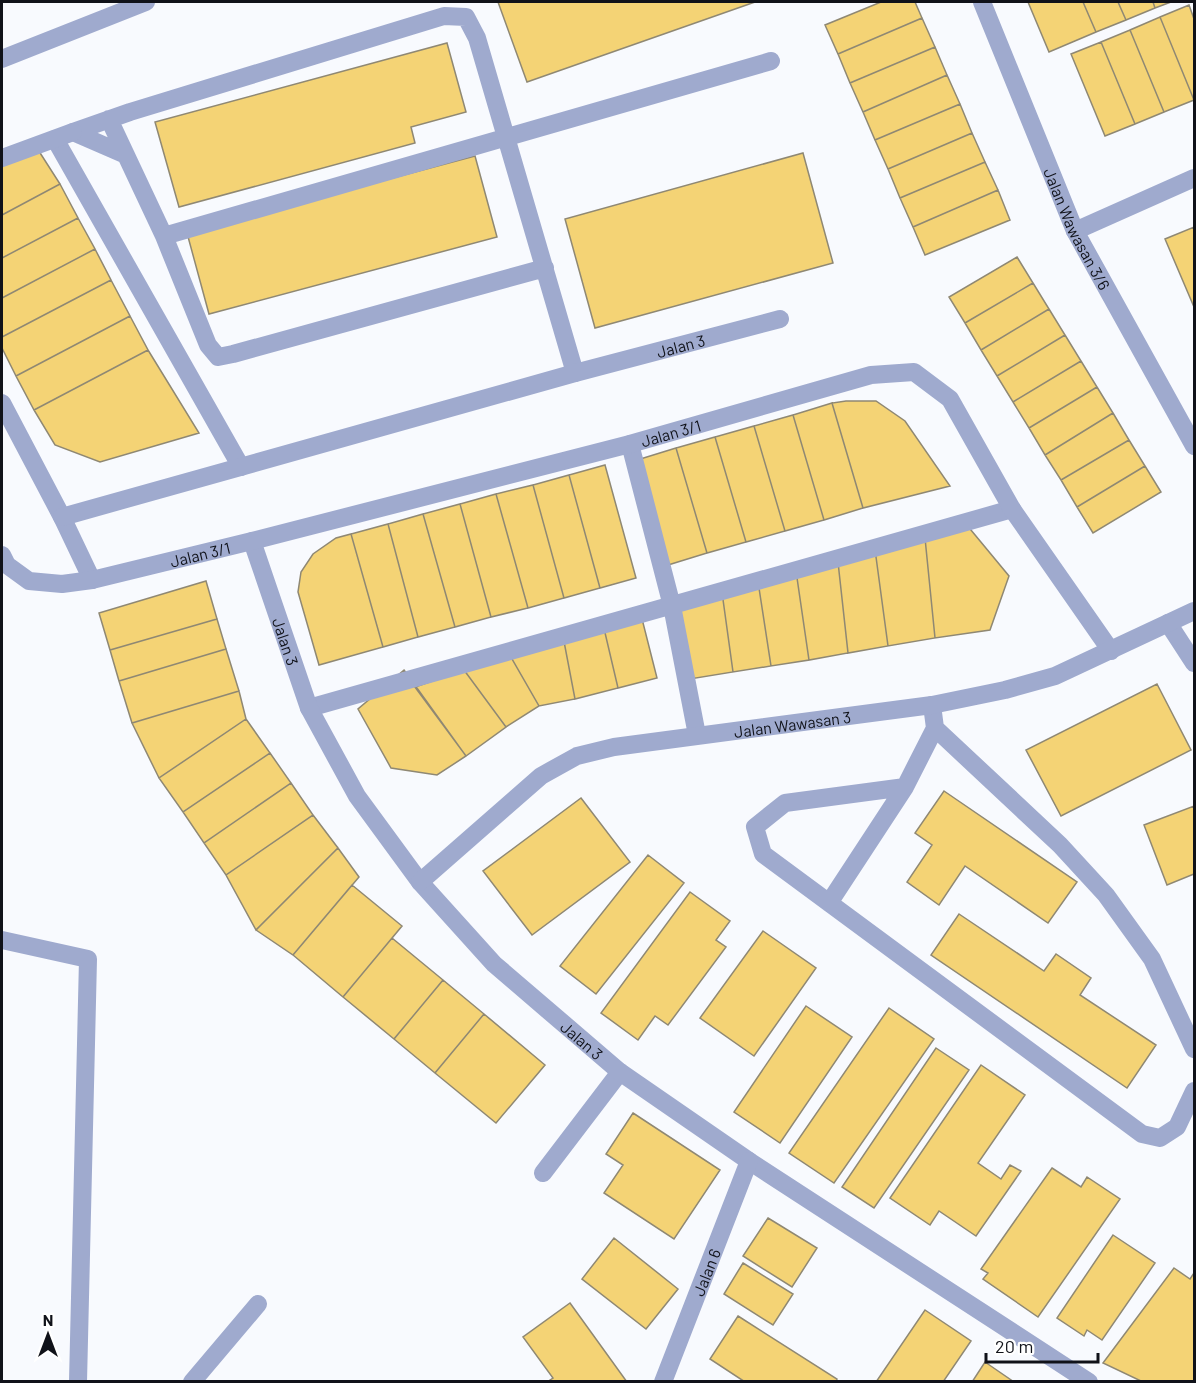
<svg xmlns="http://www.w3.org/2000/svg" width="1196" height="1383" font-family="Barlow,sans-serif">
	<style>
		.building { fill: #f4d375; stroke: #8f8873; stroke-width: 1.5 }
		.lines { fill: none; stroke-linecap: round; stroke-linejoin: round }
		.service { stroke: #9faace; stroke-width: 18 }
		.minor { stroke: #9faace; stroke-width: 18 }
		.labels { text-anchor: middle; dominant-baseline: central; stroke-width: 4.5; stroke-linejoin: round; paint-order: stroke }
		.street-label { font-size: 16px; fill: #101219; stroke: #fff }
	</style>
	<rect width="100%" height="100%" fill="#f8fafe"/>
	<path class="building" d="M498 2H755L527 82Z
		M881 2H915L922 18 838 54 825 25Z
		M1028 2H1083L1096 32 1049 52Z
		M1083 2H1118L1126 20 1096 32Z
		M1118 2H1153L1155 8 1126 20Z
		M1153 2H1171L1155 8Z
		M1189 5 1194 19V100L1160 17Z
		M1160 17 1194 100 1164 112 1130 30Z
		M922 18 935 47 850 83 838 54Z
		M1130 30 1164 112 1135 124 1101 42Z
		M1101 42 1135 124 1105 136 1071 54Z
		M447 43 466 112 411 127 415 143 179 207 155 122Z
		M935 47 947 75 863 112 850 83Z
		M947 75 960 104 875 140 863 112Z
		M960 104 972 133 888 169 875 140Z
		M972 133 985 162 900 198 888 169Z
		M35 145 60 184 2 215V156Z
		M803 153 833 263 595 328 565 219Z
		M475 156 497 237 209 314 187 233Z
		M985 162 998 190 913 227 900 198Z
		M60 184 78 218 2 258V215Z
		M998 190 1010 220 925 255 913 227Z
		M78 218 95 249 2 298V258Z
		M1194 227V307L1165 239Z
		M95 249 111 280 2 337V298Z
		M1017 257 1033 283 965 323 949 297Z
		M111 280 130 316 16 376 2 348V337Z
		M1033 283 1049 309 981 350 965 323Z
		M1049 309 1065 335 997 376 981 350Z
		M130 316 148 350 34 410 16 376Z
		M1065 335 1081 361 1013 402 997 376Z
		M148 350 199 433 100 462 55 445 34 410Z
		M1081 361 1097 387 1029 428 1013 402Z
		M1097 387 1113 413 1045 455 1029 428Z
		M846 401H876L905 421 950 486 863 508 832 403Z
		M832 403 863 508 824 520 793 415Z
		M1113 413 1129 440 1061 480 1045 455Z
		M793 415 824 520 785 531 754 426Z
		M754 426 785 531 746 542 715 437Z
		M715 437 746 542 707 553 676 448Z
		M1129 440 1145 466 1077 507 1061 480Z
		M676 448 707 553 668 565 637 460Z
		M605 465 636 578 600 588 569 475Z
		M1145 466 1161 492 1093 533 1077 507Z
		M569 475 600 588 564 598 533 485Z
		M533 485 564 598 528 608 496 494Z
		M496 494 528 608 491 617 460 504Z
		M460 504 491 617 455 627 423 514Z
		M423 514 455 627 418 637 388 524Z
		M961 518 1009 576 990 630 935 638 924 528Z
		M388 524 418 637 383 647 351 534Z
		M924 528 935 638 888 646 874 542Z
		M351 534 383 647 319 665 298 592 301 572 313 554 336 538Z
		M874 542 888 646 848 653 837 553Z
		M837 553 848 653 809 660 795 564Z
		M795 564 809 660 771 666 757 575Z
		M757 575 771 666 733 672 721 585Z
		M206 581 217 619 110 650 99 613Z
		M721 585 733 672 690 679 677 597Z
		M640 611 657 678 618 688 602 620Z
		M217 619 226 649 119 681 110 650Z
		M602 620 618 688 575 699 562 631Z
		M562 631 575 699 539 706 504 645Z
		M504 645 539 706 506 727 464 670Z
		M226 649 239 691 132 723 119 681Z
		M404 670 466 756 437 775 391 768 358 709Z
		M464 670 506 727 466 756 415 687Z
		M1157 684 1191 750 1061 816 1026 750Z
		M239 691 246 719 159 778 132 723Z
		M246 719 270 753 183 812 159 778Z
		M270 753 291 783 204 843 183 812Z
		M291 783 313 815 226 875 204 843Z
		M944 791 1077 882 1048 923 965 866 939 905 907 882 932 845 915 833Z
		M581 798 630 862 532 935 483 871Z
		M1194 806V874L1167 885 1144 825Z
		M313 815 338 848 256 930 226 875Z
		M338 848 359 877 293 955 256 930Z
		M648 855 684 883 596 994 560 966Z
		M352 885 402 926 343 997 293 955Z
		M690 892 730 921 716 940 726 947 668 1025 655 1016 638 1040 601 1013Z
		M959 914 1044 971 1056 954 1091 978 1080 995 1156 1045 1127 1088 931 955Z
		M763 931 816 968 754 1056 700 1018Z
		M392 938 443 980 394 1039 343 997Z
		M443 980 484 1014 435 1073 394 1039Z
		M806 1006 852 1037 780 1143 734 1112Z
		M889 1008 934 1039 834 1183 789 1153Z
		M484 1014 545 1065 496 1123 435 1073Z
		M936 1048 969 1070 874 1208 842 1187Z
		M981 1065 1025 1095 978 1163 1001 1179 1010 1165 1021 1171 976 1236 939 1211 930 1225 890 1198Z
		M633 1113 720 1170 674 1239 604 1193 623 1165 606 1154Z
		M1052 1168 1081 1187 1087 1177 1120 1199 1038 1317 983 1279 988 1273 981 1269Z
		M768 1218 817 1248 792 1287 743 1256Z
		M1113 1235 1155 1263 1102 1340 1087 1330 1084 1336 1057 1318Z
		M614 1238 678 1289 646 1329 582 1279Z
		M743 1263 793 1294 773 1325 724 1294Z
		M1174 1268 1190 1279 1194 1273V1382H1143L1103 1363Z
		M570 1303 627 1382H547L553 1378 523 1337Z
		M925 1310 971 1341 943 1382H876Z
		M738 1316 837 1379 836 1382H745L710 1359Z
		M985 1362 1014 1382H972Z"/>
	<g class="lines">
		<path class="service" d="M2 59 146 2
			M109 119 164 236 208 345 218 357 233 354 545 268
			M73 132 130 112 444 16 466 17 477 38 575 373
			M73 132 126 155
			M55 139 241 467
			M164 236 771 61
			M630 444 672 606 697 735
			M309 708 1012 509
			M935 728 1060 845 1106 895 1152 959 1194 1049
			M905 787 785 803 755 827 763 854 1142 1134 1160 1138 1177 1127 1194 1091
			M829 903 905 787 935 728 932 705
			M2 940 88 959 78 1382
			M543 1173 620 1072
			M192 1382 258 1304"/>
		<g class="minor">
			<path id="s1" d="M982 2 1075 231 1194 446"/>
			<path d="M2 158 73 132"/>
			<path d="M1075 231 1194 178"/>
			<path d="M2 403 62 517 92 580"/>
			<path id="s2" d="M62 517 575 373 780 319"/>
			<path id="s3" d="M252 541 309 708 357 796 420 882 494 964 620 1072 749 1161 1089 1382"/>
			<path id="s4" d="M2 555 7 565 29 581 62 584 92 580 252 541 630 444 871 375 914 372 950 399 1012 509 1111 651"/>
			<path d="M1168 623 1194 663"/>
			<path id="s5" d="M420 882 541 776 577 756 614 747 932 705 1005 690 1055 676 1194 611"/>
			<path id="s6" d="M663 1382 749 1161"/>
		</g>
	</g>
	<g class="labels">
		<g class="street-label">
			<text stroke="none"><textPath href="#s1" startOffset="246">Jalan Wawasan 3/6</textPath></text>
			<text stroke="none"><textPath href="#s2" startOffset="642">Jalan 3</textPath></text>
			<text stroke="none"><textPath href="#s4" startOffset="699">Jalan 3/1</textPath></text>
			<text stroke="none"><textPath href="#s4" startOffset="213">Jalan 3/1</textPath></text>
			<text stroke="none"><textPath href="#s3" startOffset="106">Jalan 3</textPath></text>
			<text stroke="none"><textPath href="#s5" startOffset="420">Jalan Wawasan 3</textPath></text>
			<text stroke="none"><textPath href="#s3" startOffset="610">Jalan 3</textPath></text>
			<text stroke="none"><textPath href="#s6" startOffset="118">Jalan 6</textPath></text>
		</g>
	</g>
	<rect width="1196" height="1383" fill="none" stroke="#101219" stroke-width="6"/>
	<g transform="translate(48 1335)" stroke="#ffffff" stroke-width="4.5" paint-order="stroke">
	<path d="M0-4.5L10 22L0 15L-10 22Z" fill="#101219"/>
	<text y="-9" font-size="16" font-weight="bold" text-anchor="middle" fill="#101219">N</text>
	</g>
	<path d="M986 1353v9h112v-9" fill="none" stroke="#101219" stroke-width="3"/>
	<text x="995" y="1353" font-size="18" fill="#101219" stroke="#ffffff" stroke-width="4.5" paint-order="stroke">20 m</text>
</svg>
